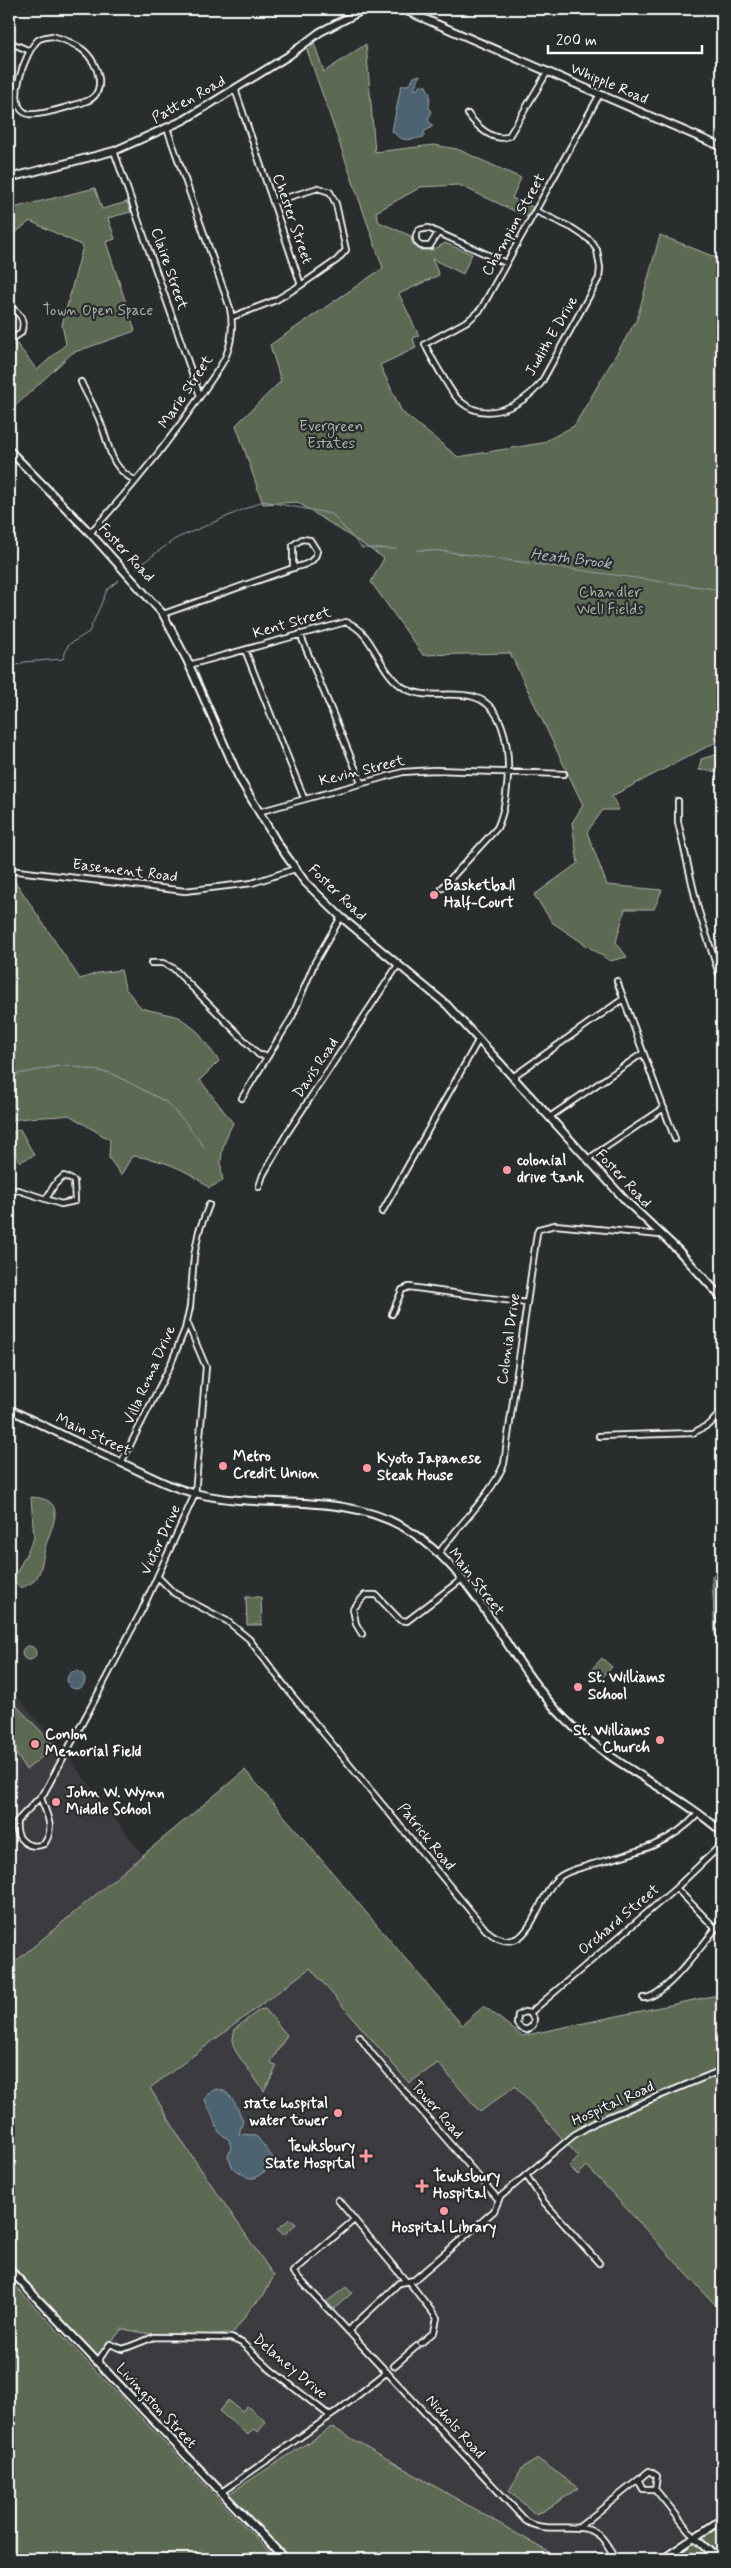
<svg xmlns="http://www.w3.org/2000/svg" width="731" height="2568" font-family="Mynerve,sans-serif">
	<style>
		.built { fill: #3a3b41 }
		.green { fill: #5d6a52; stroke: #aeb4a8 }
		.water { fill: #4e6472; stroke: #95a2aa }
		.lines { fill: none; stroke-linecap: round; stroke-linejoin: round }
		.stream { stroke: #95a2aa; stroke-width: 1 }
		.street-casing { stroke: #fff; stroke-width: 8 }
		.secondary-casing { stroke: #fff; stroke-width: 10 }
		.street { stroke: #2a2d2e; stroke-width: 4.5 }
		.secondary { stroke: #2a2d2e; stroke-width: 6 }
		.poi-dot { fill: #ff9aa2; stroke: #2a2d2e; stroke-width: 2 }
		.labels { text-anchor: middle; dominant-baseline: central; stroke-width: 4.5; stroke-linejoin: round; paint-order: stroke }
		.street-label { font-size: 15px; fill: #fff; stroke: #2a2d2e }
		.park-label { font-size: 15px; fill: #aeb4a8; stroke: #2a2d2e }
		.poi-label { font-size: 15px; font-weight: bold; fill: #fff; stroke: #2a2d2e; text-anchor: start }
		.water-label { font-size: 16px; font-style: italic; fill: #afb9c0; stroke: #2a2d2e }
	</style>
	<rect width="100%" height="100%" fill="#2a2d2e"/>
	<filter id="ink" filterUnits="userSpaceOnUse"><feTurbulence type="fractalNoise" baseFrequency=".02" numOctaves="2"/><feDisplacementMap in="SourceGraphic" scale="10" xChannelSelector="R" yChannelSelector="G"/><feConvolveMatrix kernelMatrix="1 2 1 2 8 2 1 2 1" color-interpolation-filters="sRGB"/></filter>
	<g filter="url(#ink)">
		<path class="built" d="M9 1688 63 1750 142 1854 245 1770 462 2025 484 2006 522 2036 722 1994V2511L652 2559H289L20 2274 9 2261V2051L14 2047 9 2039Z"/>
		<path class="green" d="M314 43 324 72 366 44 375 152 434 145 457 149 521 178 512 198 533 207 527 217 459 185 421 187 376 212 379 222 411 236 412 243 420 250H433L445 243 472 254 463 274 432 259 439 275 399 294 419 336 413 338 416 348 380 365 402 412 458 457 542 443 574 426 637 319 660 235 722 260V739L612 796 619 810H603L587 832 607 885 662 890 654 909H625L616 942 627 957 610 961 553 923 534 895 578 863 572 823 583 805 510 653 423 655 371 582 384 558 297 502 263 504 236 425 281 381 270 345 383 268 307 50Z
			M95 188 102 209 127 202 131 212 108 218 115 239 106 242 135 331 72 353 9 412V346L17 344 37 370 66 344 62 325 83 246 30 221 9 238V209Z
			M722 753V772L699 770 701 759Z
			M9 872 80 979 98 973 121 970 125 988 141 1008 179 1017 197 1031 219 1061 200 1080 233 1123C223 1143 218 1159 223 1181L209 1188C187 1169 161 1159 132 1156L121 1175 109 1158 110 1140 69 1115C49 1118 29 1116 9 1121Z
			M20 1129 34 1155 20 1162 9 1140V1134Z
			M31 1497C69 1499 52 1524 46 1545 42 1556 43 1572 34 1581 31 1584 25 1586 21 1588L13 1580 34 1538Z
			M722 1575V1635H715L712 1576Z
			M246 1597H261L262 1625H247Z
			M22 1653a7 7 0 1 1 14 0a7 7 0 1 1-14 0Z
			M602 1658 612 1667 598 1682 588 1673Z
			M9 1698 55 1746 26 1770 17 1755 16 1747 9 1753Z
			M245 1770 462 2025 484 2006 522 2036 722 1994V2312L587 2166 578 2175 569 2167 579 2157 515 2086 480 2112 438 2063 409 2083 310 1968 150 2088 185 2146 274 2276 263 2296 250 2309 234 2332 208 2335 151 2334 122 2329 98 2358 20 2274 9 2261V2051L14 2047 9 2039V1967Z
			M265 2009 287 2035 271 2062 273 2065 277 2066 264 2091C258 2082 234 2052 233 2045 232 2040 234 2034 235 2029L259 2010Z
			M290 2219 296 2224 284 2235 277 2229Z
			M9 2277 20 2291 276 2559H9Z
			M346 2287 352 2293 334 2309 326 2302Z
			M228 2400 242 2411 247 2406 266 2422 258 2432 254 2429 248 2435 219 2411Z
			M332 2427 561 2559H289L227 2495Z
			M538 2459 579 2488 544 2511 535 2514 509 2491 522 2468Z
			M722 2525V2555L720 2559H670Z"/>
		<path class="water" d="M420 75 414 89H418L420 85 426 86 430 94 429 108 432 111 428 120 433 126 424 132V137C409 140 403 143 392 131L401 86 410 84 414 77Z
			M67 1680a9 9 0 1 1 18 0a9 9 0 1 1-18 0Z
			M216 2089C232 2090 238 2109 243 2121L239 2134 254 2135 258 2138 273 2158 271 2167 255 2178H249L233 2168 228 2157 231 2147 229 2140 219 2132 205 2100 209 2093Z"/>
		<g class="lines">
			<path class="stream" d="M417 550 442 551 722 590
				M136 568 175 539 263 501 332 514 362 548 396 549
				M9 669 24 662 63 659 68 645 89 632 107 590 119 580
				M9 1073 18 1074 64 1065 111 1073 166 1102 185 1122 204 1147"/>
			<g class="street-casing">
				<path id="street" d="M52 36C63 39 74 43 83 50 99 63 109 95 84 102 71 106 42 116 29 114 3 109 26 50 38 40 42 37 47 37 52 36Z
					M9 42 30 51
					M468 114C476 126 494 143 509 136L548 71
					M114 151 200 396
					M273 202 318 188 330 192 336 204 346 250 337 260 301 285
					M536 211 572 228 590 240 597 250 600 268 599 278 541 383C522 406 486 424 460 401 451 393 446 381 440 372 435 363 429 354 425 344L469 320 481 309 600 94
					M438 233 430 246H421C415 242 414 236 419 230L428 228 506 263
					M9 306C20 313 26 320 21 333L9 341
					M232 317 276 300 301 285 235 89
					M81 382C87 396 96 409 101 424 111 449 109 467 136 481
					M90 533C131 489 169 442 203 392 211 379 222 367 227 353 233 337 233 323 230 308L167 128
					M163 614 293 568C304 565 315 563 317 551L310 540 302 539 293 545V568
					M300 634 361 782
					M245 650 304 798
					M189 665 346 622C373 631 378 669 400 685 422 702 449 690 474 697 518 709 512 797 497 828L442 888
					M678 801V822L698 909 722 983
					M258 812 403 772 434 770 564 774
					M9 870 185 891 252 883 295 869
					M151 963H163L173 968 253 1049 259 1055 268 1056
					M617 981 675 1139
					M514 1076 623 999
					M242 1098 292 1017 315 962 341 917
					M551 1116 643 1053
					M588 1159 664 1108
					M259 1187 263 1175 287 1133 398 965
					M9 1192 18 1190 61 1204 75 1201 74 1181 64 1176 55 1184 46 1199
					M382 1212 479 1039
					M392 1314 402 1290 409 1287 527 1303
					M599 1436 693 1433 710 1424 722 1411
					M121 1463 170 1366 185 1329 190 1307 194 1256 199 1231 209 1205
					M439 1553C460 1522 489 1499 504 1464L537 1233 539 1229 555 1225 660 1235
					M158 1577 174 1593 227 1621 249 1639 291 1694 486 1930C530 1967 535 1897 558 1878 567 1870 582 1868 593 1864 634 1853 670 1845 699 1813
					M362 1634 356 1624 353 1609 365 1595H376L400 1620 407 1621 462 1579
					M41 1798C46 1814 56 1828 44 1844 28 1850 14 1839 17 1821L44 1793 92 1705 142 1610 195 1494 206 1367 187 1322
					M676 1888 716 1929
					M643 1998C665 1999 707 1938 722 1921
					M530 2013 534 2019 533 2025 527 2030 521 2028 517 2024 518 2015 524 2012 530 2013 676 1888 722 1844
					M359 2036 372 2054 498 2199
					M526 2175 544 2202 599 2263
					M338 2200 405 2280
					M354 2220 293 2272 526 2521C548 2536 582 2518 601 2537 607 2543 611 2552 616 2559
					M409 2282 437 2318 434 2332 421 2343
					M348 2331 399 2283 414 2280 494 2211 500 2197 574 2135 596 2122 722 2070
					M100 2364V2358L110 2344 123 2349 154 2337 231 2338 242 2343 271 2370 330 2416
					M394 2366 417 2346
					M655 2489H643L638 2480 649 2471 657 2476 655 2489 695 2538
					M220 2493 339 2410 387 2372
					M578 2528 638 2480"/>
			</g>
			<g class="secondary-casing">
				<path id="secondary" d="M402 9 722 147
					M9 178 114 151 184 120 288 56 320 32 365 9
					M9 450 90 533 163 614 187 660 239 778 278 844 305 882 341 917 447 1005 627 1202 678 1250 722 1298
					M9 1409C48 1428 87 1447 126 1465 150 1476 173 1489 199 1494 267 1510 339 1491 403 1527 478 1570 505 1659 564 1718 610 1765 673 1789 722 1832
					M9 2269 285 2559
					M695 2538 718 2559
					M663 2559 722 2519"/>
			</g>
			<use href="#street" class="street"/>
			<use href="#secondary" class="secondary"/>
		</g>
	</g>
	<g class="poi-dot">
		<circle cx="434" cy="895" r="5"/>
		<circle cx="507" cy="1170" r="5"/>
		<circle cx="223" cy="1466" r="5"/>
		<circle cx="367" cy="1468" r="5"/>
		<circle cx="578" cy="1687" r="5"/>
		<circle cx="660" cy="1740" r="5"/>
		<circle cx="35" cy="1744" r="5"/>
		<circle cx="56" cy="1802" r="5"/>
		<circle cx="338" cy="2113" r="5"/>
		<path d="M363.5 2148.5h5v5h5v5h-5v5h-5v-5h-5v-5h5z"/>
		<path d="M419.5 2178.5h5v5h5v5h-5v5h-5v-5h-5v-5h5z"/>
		<circle cx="444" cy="2211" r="5"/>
	</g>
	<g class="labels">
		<g class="street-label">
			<text transform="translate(609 84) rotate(23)">Whipple Road</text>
			<text transform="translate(189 100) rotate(-29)">Patten Road</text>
			<text transform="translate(292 219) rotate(71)">Chester Street</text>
			<text transform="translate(514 225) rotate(-61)">Champion Street</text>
			<text transform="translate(169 269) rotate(71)">Claire Street</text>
			<text transform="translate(552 336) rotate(-60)">Judith E Drive</text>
			<text transform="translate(186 392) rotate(-56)">Marie Street</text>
			<text transform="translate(126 553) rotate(47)">Foster Road</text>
			<text transform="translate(292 623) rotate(-16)">Kent Street</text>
			<text transform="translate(362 771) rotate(-14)">Kevin Street</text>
			<text transform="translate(125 871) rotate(7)">Easement Road</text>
			<text transform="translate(337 893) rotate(44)">Foster Road</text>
			<text transform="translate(316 1068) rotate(-56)">Davis Road</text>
			<text transform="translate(623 1179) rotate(47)">Foster Road</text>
			<text transform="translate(509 1339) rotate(-82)">Colonial Drive</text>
			<text transform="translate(150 1375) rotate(-66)">Villa Roma Drive</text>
			<text transform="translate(93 1435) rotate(25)">Main Street</text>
			<text transform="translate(161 1540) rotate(-65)">Victor Drive</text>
			<text transform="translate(476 1582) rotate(52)">Main Street</text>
			<text transform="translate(426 1837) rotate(51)">Patrick Road</text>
			<text transform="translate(619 1920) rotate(-40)">Orchard Street</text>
			<text transform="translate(613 2104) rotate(-24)">Hospital Road</text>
			<text transform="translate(437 2110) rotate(49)">Tower Road</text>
			<text transform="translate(290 2367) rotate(40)">Delaney Drive</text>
			<text transform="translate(156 2406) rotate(47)">Livingston Street</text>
			<text transform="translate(455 2427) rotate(48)">Nichols Road</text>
		</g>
		<g class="park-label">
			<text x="98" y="311">Town Open Space</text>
			<text x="331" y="427">Evergreen<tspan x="331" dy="17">Estates</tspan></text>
			<text x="610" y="593">Chandler<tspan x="610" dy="17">Well Fields</tspan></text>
		</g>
		<g class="poi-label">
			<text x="444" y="886">Basketball<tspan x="444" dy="17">Half-Court</tspan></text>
			<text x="517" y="1161">colonial<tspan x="517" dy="17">drive tank</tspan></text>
			<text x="233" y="1457">Metro<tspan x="233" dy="17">Credit Union</tspan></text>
			<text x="377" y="1459">Kyoto Japanese<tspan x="377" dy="17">Steak House</tspan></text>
			<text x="588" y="1678">St. Williams<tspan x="588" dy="17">School</tspan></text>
			<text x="650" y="1731" text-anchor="end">St. Williams<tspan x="650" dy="17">Church</tspan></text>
			<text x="45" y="1735">Conlon<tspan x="45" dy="17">Memorial Field</tspan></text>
			<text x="66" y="1793">John W. Wynn<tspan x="66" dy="17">Middle School</tspan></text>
			<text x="328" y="2104" text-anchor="end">state hospital<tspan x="328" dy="17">water tower</tspan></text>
			<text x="355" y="2147" text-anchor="end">Tewksbury<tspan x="355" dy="17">State Hospital</tspan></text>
			<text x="433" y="2177">Tewksbury<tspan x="433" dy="17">Hospital</tspan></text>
			<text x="444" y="2228" text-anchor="middle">Hospital Library</text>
		</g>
		<g class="water-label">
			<text transform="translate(571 559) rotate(7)">Heath Brook</text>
		</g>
	</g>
	<rect width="731" height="2568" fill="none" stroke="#2a2d2e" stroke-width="30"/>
	<rect x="15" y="15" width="701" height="2538" fill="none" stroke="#fff" stroke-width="2" filter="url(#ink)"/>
	<path d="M548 45v8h154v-8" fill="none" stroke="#ffffff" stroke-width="2.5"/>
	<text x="556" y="45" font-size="15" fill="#ffffff" stroke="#2a2d2e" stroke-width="4" paint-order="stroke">200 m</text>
</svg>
